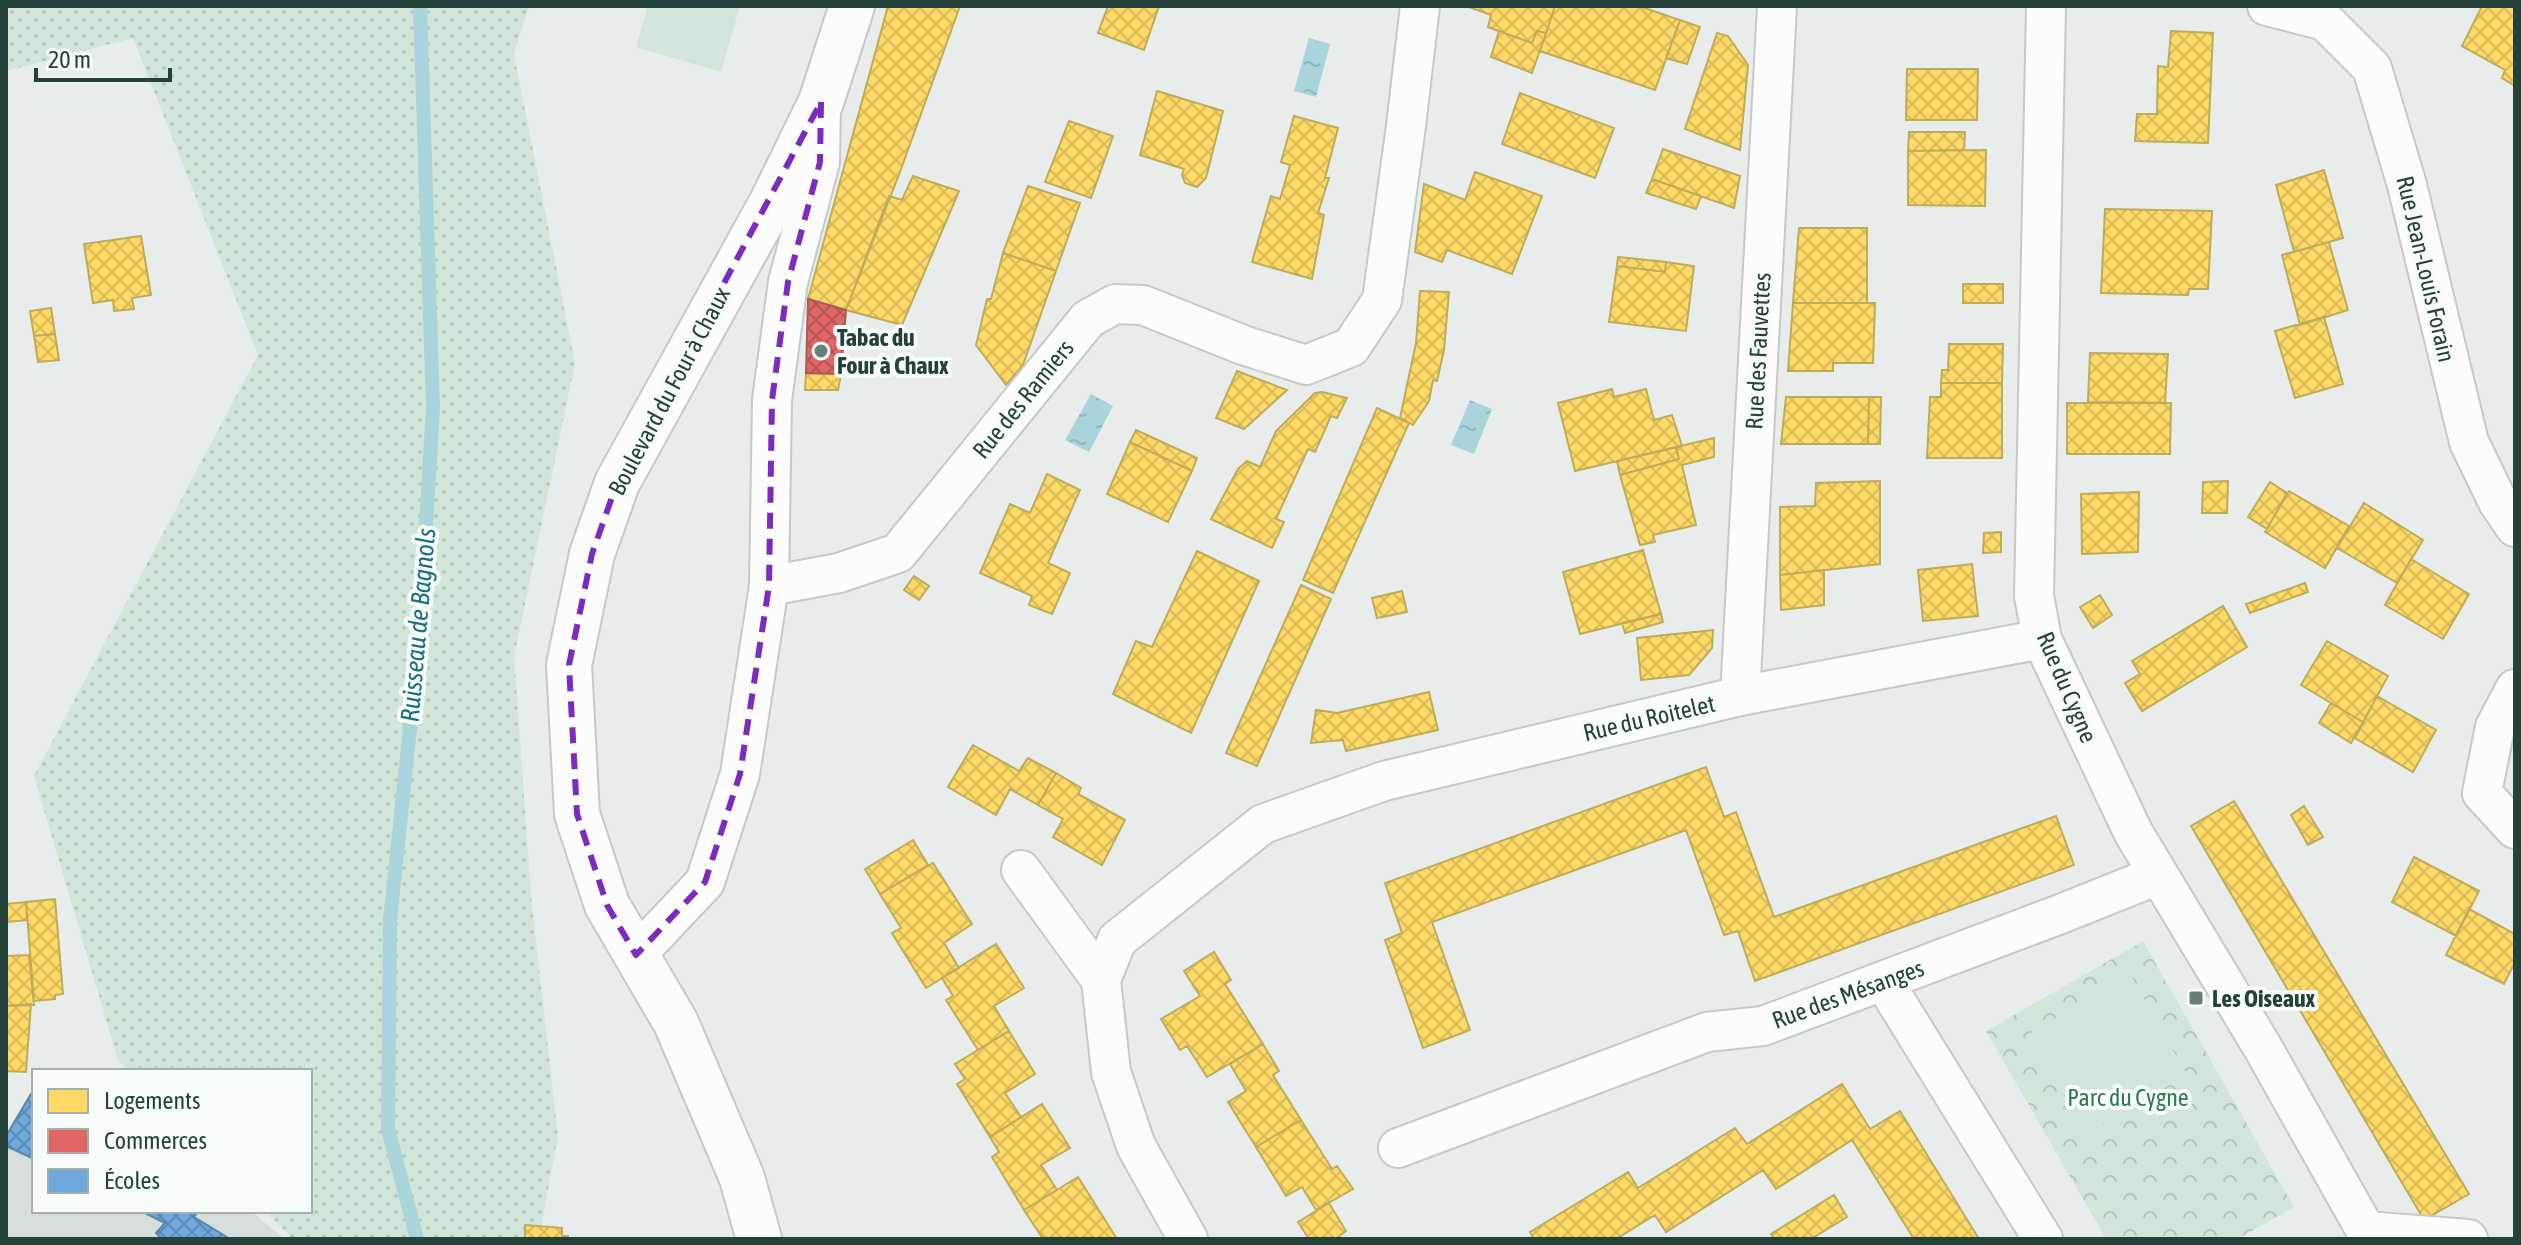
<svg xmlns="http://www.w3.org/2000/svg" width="2521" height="1245" font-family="'Asap Condensed',sans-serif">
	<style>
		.built { fill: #d6dedb }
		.grass { fill: url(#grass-dots) }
		.forest { fill: url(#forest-crowns) }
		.pitch { fill: #d1e6d8 }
		.water { fill: url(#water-ripples) }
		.homes { fill: url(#homes-cross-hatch); stroke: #bdac59; stroke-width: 2 }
		.shops { fill: url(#shops-cross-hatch); stroke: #a85b59; stroke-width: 2 }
		.schools { fill: url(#schools-cross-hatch); stroke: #5889ab; stroke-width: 2 }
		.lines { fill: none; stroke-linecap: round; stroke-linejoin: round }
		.stream { stroke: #a9d4db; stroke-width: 14 }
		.minor-casing { stroke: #c5cac8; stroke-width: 42 }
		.tertiary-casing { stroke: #c5cac8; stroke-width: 48 }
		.minor { stroke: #fcfcfc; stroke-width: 38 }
		.tertiary { stroke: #fcfcfc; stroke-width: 44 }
		.marked { fill: none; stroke: #7b2cbf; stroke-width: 6; stroke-dasharray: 16 10; stroke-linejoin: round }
		.poi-dot { fill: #697e78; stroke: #f7fbf9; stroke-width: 3 }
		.labels { text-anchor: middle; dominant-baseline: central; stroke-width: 8; stroke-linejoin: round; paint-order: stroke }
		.street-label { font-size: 24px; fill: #24423a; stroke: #f7fbf9 }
		.poi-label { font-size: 24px; font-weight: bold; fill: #24423a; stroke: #f7fbf9; text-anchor: start }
		.park-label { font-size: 24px; fill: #2d7a4b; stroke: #f7fbf9 }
		.water-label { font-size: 26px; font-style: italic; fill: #1c6f80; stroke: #f7fbf9 }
	</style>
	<defs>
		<pattern id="grass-dots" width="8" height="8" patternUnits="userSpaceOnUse" patternTransform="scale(2)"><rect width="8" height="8" fill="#d1e6d8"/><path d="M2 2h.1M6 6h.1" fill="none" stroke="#b3c6ba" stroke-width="1.8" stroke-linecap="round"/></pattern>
		<pattern id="forest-crowns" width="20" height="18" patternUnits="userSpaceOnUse" patternTransform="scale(2)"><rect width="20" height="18" fill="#d1e6d8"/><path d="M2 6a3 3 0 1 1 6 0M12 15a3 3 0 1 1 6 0" fill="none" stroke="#b3c6ba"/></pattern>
		<pattern id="water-ripples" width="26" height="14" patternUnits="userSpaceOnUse" patternTransform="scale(2)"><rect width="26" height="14" fill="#a9d4db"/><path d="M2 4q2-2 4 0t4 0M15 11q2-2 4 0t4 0" fill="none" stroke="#91b7bd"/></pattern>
		<pattern id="homes-cross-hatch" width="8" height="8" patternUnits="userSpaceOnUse" patternTransform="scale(2)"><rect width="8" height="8" fill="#ffd966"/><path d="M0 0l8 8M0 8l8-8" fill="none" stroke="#dabb59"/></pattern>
		<pattern id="shops-cross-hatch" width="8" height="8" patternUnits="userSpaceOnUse" patternTransform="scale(2)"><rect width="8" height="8" fill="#e06666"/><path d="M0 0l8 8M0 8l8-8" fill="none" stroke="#b55655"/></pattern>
		<pattern id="schools-cross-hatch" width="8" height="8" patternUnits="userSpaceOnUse" patternTransform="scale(2)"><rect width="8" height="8" fill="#6fa8dc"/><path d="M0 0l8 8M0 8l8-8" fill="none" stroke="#5b8ab3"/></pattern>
	</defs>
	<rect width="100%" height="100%" fill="#e8edeb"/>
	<path class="built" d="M34 1089V1211H251L281 1236 279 1239H6V1136Z"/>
	<path class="grass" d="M6 6H529L514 54 575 363 514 657 532 907 558 1136 539 1239H288L290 1236 266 1211H310V1071H129L118 1060 34 776 258 355 133 38 6 71Z"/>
	<path class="forest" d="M2143 941 2294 1207 2238 1239H2106L1986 1031Z"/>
	<path class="pitch" d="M648 6H740L721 72 636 47Z
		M2131 975 2187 1075 2084 1134 2028 1034Z"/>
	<path class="water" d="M1309 38 1330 44 1316 97 1294 91Z
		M1091 394 1113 406 1089 452 1065 440Z
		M1470 400 1492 409 1474 454 1451 445Z"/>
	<path class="homes" d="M888 6H960L900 172 846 310 808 299Z
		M1108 6H1159L1144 50 1098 33Z
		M1466 6H1555L1546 33 1537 31 1532 43 1488 27 1491 15Z
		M1555 6H1639L1680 20 1655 90 1540 51Z
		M2482 6H2515V86L2502 78 2505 70 2462 46Z
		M1680 20 1700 27 1687 64 1666 58Z
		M1499 31 1532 43 1537 31 1546 33 1532 73 1491 57Z
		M2171 31 2213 33 2208 143 2135 141 2137 114H2157L2158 66 2168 67Z
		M1717 33 1728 36 1748 65 1740 150 1685 129Z
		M1907 69H1978L1977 120H1906Z
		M1157 91 1223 111 1206 178 1197 187 1185 183 1182 175 1184 169 1140 155Z
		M1520 93 1614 128 1595 178 1502 144Z
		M1294 116 1338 128 1325 178H1329L1318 213 1324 215 1312 279 1252 262 1271 196 1280 199 1290 165 1281 162Z
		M1069 121 1113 136 1091 198 1045 182Z
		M1909 132H1965L1964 150 1908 151Z
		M1663 149 1740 176 1734 208 1652 179Z
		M1986 150 1985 206 1908 205V151Z
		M2324 170 2343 238 2294 252 2276 185Z
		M1475 172 1542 196 1512 274 1447 250 1442 262 1415 252 1424 184 1465 200Z
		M913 176 959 191 902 325 846 310 889 196 902 200Z
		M1652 179 1701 196 1696 209 1646 193Z
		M1028 186 1080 203 1056 271 1003 253Z
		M2105 209 2212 211 2208 289H2189L2188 295 2101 293Z
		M1799 228H1867V303H1793Z
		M141 236 151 295 132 298 134 309 114 311 113 300 93 303 84 244Z
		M2329 242 2348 310 2300 325 2282 255Z
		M1003 253 1056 271 1023 365 1006 385 976 345 987 299H991Z
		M1618 257 1666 262 1665 272 1617 266Z
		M1666 262 1694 266 1686 331 1609 322 1617 266 1665 272Z
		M1963 284H2003V303H1963Z
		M1420 291 1449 292 1444 350 1437 381 1433 380 1429 401 1413 425 1400 418 1416 343Z
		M1793 303H1875L1873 363H1833V371H1788Z
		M51 308 55 334 34 336 30 311Z
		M2324 317 2343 384 2295 398 2275 331Z
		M55 334 59 360 38 362 34 336Z
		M1949 344H2003L2002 383H1941L1942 370H1948Z
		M2090 353 2168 354 2165 403 2088 402Z
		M1237 371 1287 390 1244 429 1216 418Z
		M806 373 841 374 838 390H805Z
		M1941 383H2002V458H1927L1930 397H1941Z
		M1612 389 1614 397 1646 389 1654 420 1672 415 1682 446 1575 471 1558 403Z
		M1322 392 1347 398 1337 418 1331 416 1315 452 1308 449 1276 519 1284 522 1272 548 1211 519 1238 469 1247 461 1260 467 1276 431 1315 393Z
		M1786 397H1869L1868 444H1781Z
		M1869 397H1881L1880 444H1868Z
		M2067 403H2171L2170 454H2067Z
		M1377 408 1409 423 1333 593 1303 580Z
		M1136 430 1197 458 1192 471 1130 442Z
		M1714 438V457L1682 465 1696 525 1653 535 1655 542 1640 545 1620 475 1679 459 1676 447Z
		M1130 442 1192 471 1168 522 1107 494Z
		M1676 447 1679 459 1620 475 1617 461Z
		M1047 474 1080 490 1048 563 1070 573 1052 614 1029 605 1032 596 980 573 1010 504 1030 513Z
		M1880 481V564L1780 575V507L1815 506 1816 483Z
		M2228 481 2227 513H2202L2203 482Z
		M2270 482 2287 493 2267 529 2248 517Z
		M2289 491 2349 526 2325 568 2265 532Z
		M2139 492 2138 552 2082 554 2081 494Z
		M2364 503 2423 540 2397 583 2337 548Z
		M2001 532V552L1983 553 1984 533Z
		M1643 550 1661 614 1580 634 1563 572Z
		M1197 551 1259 581 1191 733 1113 694 1136 641 1152 647Z
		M2411 559 2469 594 2443 639 2385 605Z
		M1972 564 1978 616 1923 621 1918 570Z
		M1824 570V605L1781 610 1780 575Z
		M914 576 929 586 919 600 904 590Z
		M2305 583 2308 592 2250 613 2246 604Z
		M1301 585 1331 599 1257 766 1226 753Z
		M1402 591 1407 612 1377 618 1372 598Z
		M2100 595 2112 615 2093 628 2080 607Z
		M2223 606 2247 647 2142 711 2125 683 2140 674 2132 661Z
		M1661 614 1663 622 1625 633 1622 623Z
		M1713 630 1712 648 1689 675 1641 680 1637 638Z
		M2327 641 2388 676 2363 722 2301 685Z
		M1429 692 1438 730 1346 751 1343 740 1311 743 1316 710 1337 713Z
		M2377 696 2436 730 2413 772 2355 738Z
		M2331 703 2363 722 2351 743 2319 723Z
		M973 745 1019 771 1028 758 1056 773 1038 805 1010 789 996 815 948 787Z
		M1706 767 1724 817 1736 812 1774 917 2056 816 2074 865 1755 981 1738 931 1724 935 1686 830 1432 922 1470 1030 1423 1048 1385 940 1402 933 1385 883Z
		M1056 773 1081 788 1078 794 1125 820 1102 865 1053 837 1063 819 1038 805Z
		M2234 801 2469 1194 2424 1220 2191 826Z
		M2304 806 2323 837 2308 845 2291 815Z
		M913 840 928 865 880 894 865 869Z
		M2414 857 2479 891 2456 936 2392 902Z
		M933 863 972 924 944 943 959 968 926 988 892 933 901 928 880 894Z
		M55 899 63 994 55 995V999L34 1001 26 902Z
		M26 902 27 920 6 922V904Z
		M2469 909 2515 934V962L2504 984 2446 955Z
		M996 944 1024 988 994 1006 1009 1031 978 1050 946 1000 953 996 942 978Z
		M1214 952 1231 980 1225 984 1263 1044 1207 1077 1187 1046 1180 1050 1161 1019 1200 996 1184 971Z
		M29 955 34 1005 6 1006V956Z
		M31 1004 26 1072 6 1071V1006Z
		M1009 1031 1035 1074 1005 1093 1021 1117 990 1137 957 1084 965 1079 955 1064Z
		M1263 1044 1279 1071 1273 1075 1301 1120 1256 1147 1228 1102 1246 1091 1230 1064Z
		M1842 1084 1870 1129 1900 1111 1979 1239H1914L1852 1140 1776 1189 1763 1170 1666 1232 1655 1215 1616 1239H1534L1530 1232 1628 1172 1638 1188 1735 1128 1747 1144Z
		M1042 1104 1070 1148 1041 1165 1057 1190 1024 1210 992 1157 999 1152 990 1137Z
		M1301 1120 1332 1169 1337 1166 1353 1189 1316 1210 1302 1187 1286 1196 1256 1147Z
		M1078 1177 1117 1239H1043L1024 1210Z
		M1834 1195 1847 1217 1811 1239H1774L1771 1234Z
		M1329 1203 1346 1231 1338 1237 1340 1239H1309L1298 1222Z
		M525 1225 562 1228V1236H568V1239H525Z"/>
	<path class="shops" d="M808 299 846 310 841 374 806 373Z"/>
	<path class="schools" d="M34 1089V1159L6 1146V1136Z
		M141 1211H198L194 1217 230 1239H162L156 1233 165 1223Z"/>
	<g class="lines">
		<path class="stream" d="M417 1239 388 1129 390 921 419 641 433 408 420 6"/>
		<g class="minor-casing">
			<path id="minor" d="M2046 6 2034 596 2042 639 2133 832 2263 1048 2366 1231
				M2267 6 2325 21 2372 68 2407 185 2469 442 2498 502 2515 527
				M769 586 772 400 788 282 820 162 821 102
				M2515 689 2495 727 2482 793 2515 829
				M1740 696 1777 6
				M1021 870 1101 980
				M636 955 705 882 740 774 769 586 839 573 898 553 1088 319 1115 304 1143 305 1243 345 1306 365 1351 347 1382 300 1406 126 1420 6
				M1884 982 2043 1239
				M1398 1148 1707 1032 1763 1026 2058 915 2158 875
				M2366 1231 2468 1239
				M1188 1239 1136 1146 1111 1072 1101 980 1117 940 1263 824 1384 781 1740 696 2042 639"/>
		</g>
		<g class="tertiary-casing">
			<path id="tertiary" d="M759 1239 742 1178 676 1023 607 905 577 814 569 665 592 554 617 483 772 202 821 102 852 6"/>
		</g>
		<use href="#minor" class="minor"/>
		<use href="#tertiary" class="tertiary"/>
	</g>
	<path class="marked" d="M821 102 820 162 788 282 772 400 769 586 740 774 705 882 636 955 607 905 577 814 569 665 592 554 617 483Z"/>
	<g class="poi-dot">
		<circle cx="821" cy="351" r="8"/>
		<rect x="2188" y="990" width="16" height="16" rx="4"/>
	</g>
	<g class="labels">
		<g class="street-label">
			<text transform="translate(2426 269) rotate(77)">Rue Jean-Louis Forain</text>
			<text transform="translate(1758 351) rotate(-87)">Rue des Fauvettes</text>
			<text transform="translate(669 391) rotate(-62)">Boulevard du Four à Chaux</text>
			<text transform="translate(1023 399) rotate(-51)">Rue des Ramiers</text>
			<text transform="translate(2067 687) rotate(67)">Rue du Cygne</text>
			<text transform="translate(1649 718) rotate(-13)">Rue du Roitelet</text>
			<text transform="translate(1848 994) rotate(-20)">Rue des Mésanges</text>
		</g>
		<g class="poi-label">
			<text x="837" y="337">Tabac du<tspan x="837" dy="28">Four à Chaux</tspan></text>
			<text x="2212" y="998">Les Oiseaux</text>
		</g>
		<g class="park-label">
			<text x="2128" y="1097">Parc du Cygne</text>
		</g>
		<g class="water-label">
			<text transform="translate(418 625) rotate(-85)">Ruisseau de Bagnols</text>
		</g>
	</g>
	<rect width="2521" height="1245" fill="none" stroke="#24423a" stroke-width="16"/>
	<rect x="32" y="1069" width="280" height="144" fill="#f7fbf9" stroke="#a3b1ad" stroke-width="2"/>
	<rect x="48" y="1089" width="40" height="24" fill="#ffd966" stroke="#a3b1ad" stroke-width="2"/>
	<text x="104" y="1109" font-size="24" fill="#24423a">Logements</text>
	<rect x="48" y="1129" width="40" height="24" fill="#e06666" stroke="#a3b1ad" stroke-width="2"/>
	<text x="104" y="1149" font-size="24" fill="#24423a">Commerces</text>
	<rect x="48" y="1169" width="40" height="24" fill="#6fa8dc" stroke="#a3b1ad" stroke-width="2"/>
	<text x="104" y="1189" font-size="24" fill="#24423a">Écoles</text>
	<path d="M36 68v12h134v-12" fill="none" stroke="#24423a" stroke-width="4"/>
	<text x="48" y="68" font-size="24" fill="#24423a" stroke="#f7fbf9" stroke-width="6" paint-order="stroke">20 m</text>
</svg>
